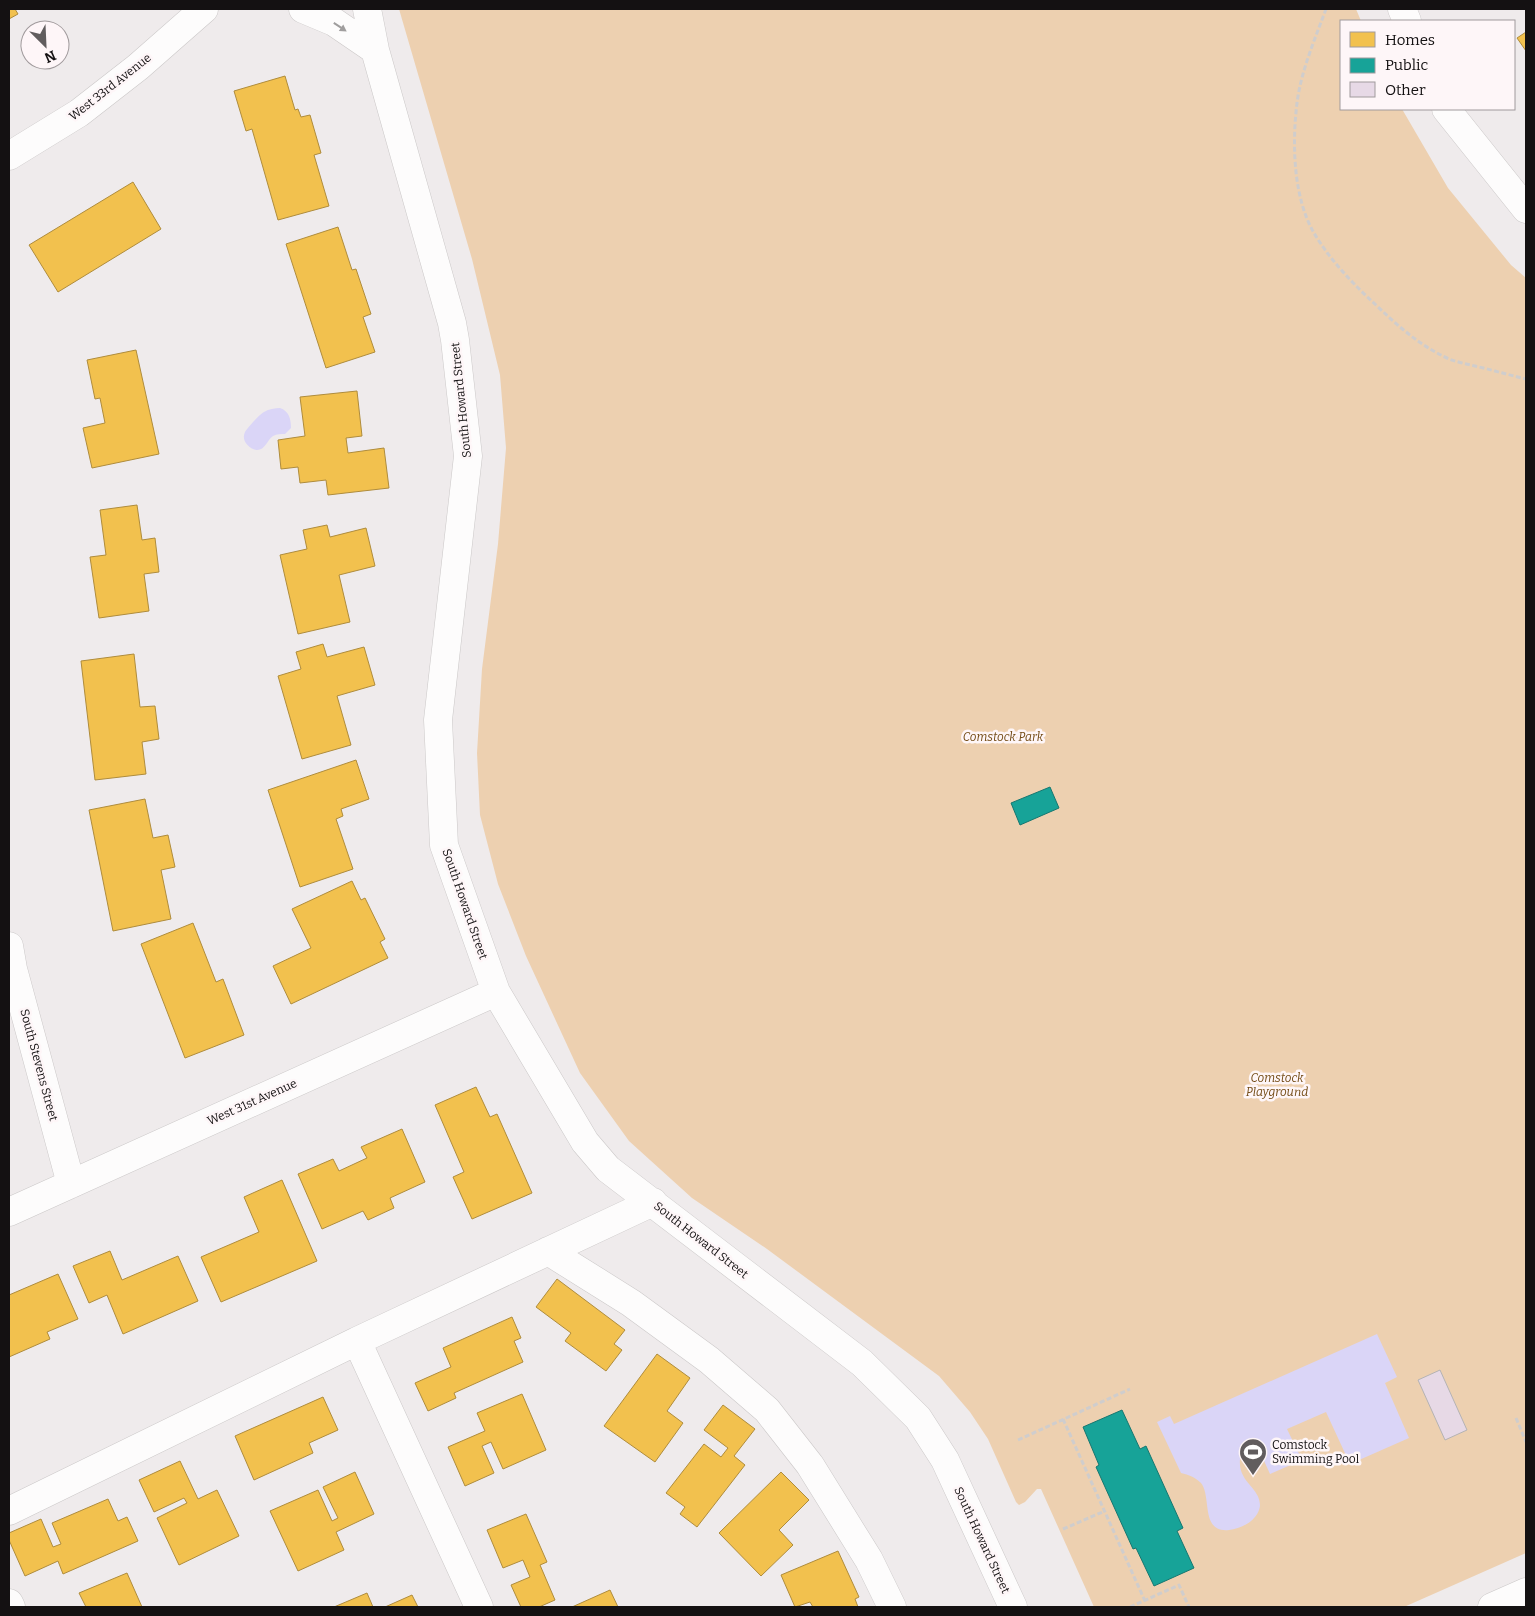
<svg xmlns="http://www.w3.org/2000/svg" width="1535" height="1616" font-family="Bitter,serif">
	<style>
		.green { fill: #edd0b0 }
		.water { fill: #dad5f7 }
		.homes { fill: #f2c14e; stroke: #af8c3c }
		.public { fill: #17a398; stroke: #167770 }
		.building { fill: #e7d9e6; stroke: #b5b3b4 }
		.lines { fill: none; stroke-linecap: round; stroke-linejoin: round }
		.minor-casing { stroke: #cbc8c8; stroke-width: 29 }
		.major-casing { stroke: #cbc8c8; stroke-width: 29 }
		.path { stroke: #cfcdcd; stroke-width: 3; stroke-dasharray: 5 2.5; stroke-linecap: butt }
		.minor { stroke: #fdfcfc; stroke-width: 28 }
		.major { stroke: #fdfcfc; stroke-width: 28 }
		.oneway { fill: #a09e9e }
		.labels { text-anchor: middle; dominant-baseline: central; stroke-width: 5; stroke-linejoin: round; paint-order: stroke }
		.street-label { font-size: 12px; fill: #141112; stroke: #fef6f8 }
		.park-label { font-size: 12px; font-style: italic; fill: #744c16; stroke: #fef6f8 }
		.poi-label { font-size: 12px; fill: #141112; stroke: #fef6f8; text-anchor: start }
	</style>
	<rect width="100%" height="100%" fill="#efebec"/>
	<path class="green" d="M399 9H1356L1361 21H1341V109H1402L1448 188 1511 265 1526 278V1553L1404 1607H1094L1041 1489H1037L1025 1502 1019 1505 1016 1502 988 1439 970 1412 939 1376 767 1249 692 1198 629 1141 580 1073 526 956 498 884 480 815 477 753 482 669 498 544 506 448 500 375 472 259Z"/>
	<path class="water" d="M280 408C289 411 291 419 291 428L285 434C281 434 277 434 273 436 267 440 265 451 256 450 248 448 241 440 245 432 247 428 260 414 264 412 269 409 275 408 280 408Z
		M1377 1334 1397 1377 1385 1383 1409 1438 1350 1464 1326 1412 1287 1429 1302 1460 1270 1474 1256 1443 1242 1450C1232 1481 1260 1485 1260 1505 1260 1511 1255 1518 1251 1521 1245 1526 1236 1529 1229 1530 1200 1533 1212 1497 1201 1483 1195 1477 1189 1475 1181 1473L1157 1422 1170 1416 1174 1424Z"/>
	<path class="homes" d="M9 9H15L18 14 9 19Z
		M1526 32V51L1517 38Z
		M285 76 295 110 298 109 301 117 310 115 321 153 314 155 329 206 278 220 252 129 246 131 234 91Z
		M133 182 161 229 58 292 29 245Z
		M338 227 352 270 356 269 371 314 363 317 375 352 326 368 286 244Z
		M136 350 159 454 92 468 83 428 105 423 100 398 95 399 87 360Z
		M357 391 362 436 346 438 348 453 384 448 389 488 328 495 326 480 300 483 298 467 281 469 278 440 305 436 300 397Z
		M137 505 142 540 155 538 159 572 144 574 149 611 99 618 90 557 106 555 100 510Z
		M327 525 330 537 366 528 375 566 339 575 350 622 298 634 280 555 307 549 303 530Z
		M323 644 327 657 364 647 375 685 337 696 351 745 302 759 278 676 301 669 296 652Z
		M134 654 140 707 155 706 159 739 142 742 146 774 95 780 81 661Z
		M356 760 369 799 341 809 343 816 336 819 353 869 300 887 268 790Z
		M145 799 153 838 168 835 175 867 161 870 171 919 113 931 89 810Z
		M352 881 361 900 365 898 385 939 380 942 388 958 291 1004 273 966 311 948 292 909Z
		M193 923 216 982 223 979 244 1035 185 1058 141 944Z
		M476 1087 490 1117 497 1114 532 1193 472 1219 453 1177 464 1172 435 1105Z
		M402 1129 425 1182 390 1198 394 1208 368 1220 363 1211 322 1229 298 1174 333 1159 339 1171 367 1158 361 1147Z
		M282 1180 317 1261 221 1302 201 1257 259 1232 244 1197Z
		M110 1251 122 1280 178 1256 198 1301 123 1334 107 1295 89 1303 73 1266Z
		M58 1274 78 1319 47 1332 50 1339 9 1357V1295Z
		M557 1279 625 1330 614 1344 622 1350 606 1371 565 1341 571 1333 536 1307Z
		M512 1317 521 1338 514 1341 523 1362 454 1393 456 1398 428 1411 415 1383 451 1367 443 1348Z
		M657 1354 690 1378 667 1411 683 1423 655 1462 604 1426Z
		M522 1394 546 1450 503 1469 491 1442 482 1446 494 1473 465 1486 448 1447 485 1431 477 1413Z
		M323 1397 338 1430 309 1443 313 1453 254 1480 235 1436Z
		M723 1405 755 1429 734 1456 745 1465 697 1527 680 1514 685 1507 666 1493 704 1444 721 1457 728 1448 704 1430Z
		M180 1461 198 1499 217 1490 239 1536 179 1565 157 1518 187 1503 184 1498 154 1512 139 1480Z
		M355 1472 374 1514 336 1532 344 1550 298 1571 270 1511 318 1490 332 1521 338 1518 323 1487Z
		M781 1472 809 1500 779 1530 793 1545 761 1576 719 1533Z
		M108 1499 118 1521 127 1517 138 1541 63 1574 58 1561 25 1576 9 1540V1533L41 1519 53 1547 61 1544 52 1523Z
		M526 1514 547 1562 540 1565 555 1600 539 1607H521L511 1585 530 1577 523 1560 503 1568 487 1530Z
		M838 1551 859 1597 855 1599 858 1607H813L810 1602 795 1607 781 1575Z
		M127 1573 142 1607H86L79 1593Z
		M610 1590 618 1607H572Z
		M367 1593 373 1607H334Z
		M412 1595 418 1607H385Z"/>
	<path class="public" d="M1050 787 1059 808 1020 825 1011 803Z
		M1122 1410 1140 1449 1146 1446 1183 1528 1177 1531 1194 1568 1154 1586 1136 1548 1133 1549 1096 1467 1099 1465 1083 1427Z"/>
	<path class="building" d="M1440 1370 1467 1430 1445 1440 1418 1380Z"/>
	<g class="lines">
		<g class="minor-casing">
			<path id="minor" d="M303 9 334 22 375 50
				M367 9 375 50 452 323 455 340 468 456 438 720 444 845 496 992 585 1142 608 1169 862 1363 918 1418 945 1460 1013 1607
				M1402 9 1407 21
				M1446 109 1526 209
				M9 156 79 113 138 67 204 9
				M9 946 13 969 71 1184
				M9 1212 496 992
				M548 1251 631 1303 709 1360 767 1410 810 1465 869 1560 892 1607
				M357 1341 653 1202
				M9 1511 357 1341 479 1607
				M9 1603 11 1607"/>
		</g>
		<g class="major-casing">
			<path id="major" d="M1492 1607 1526 1592"/>
		</g>
		<path class="path" d="M1326 9C1315 39 1301 71 1297 103 1292 143 1293 197 1314 233 1330 260 1353 284 1376 305 1399 327 1419 345 1449 359 1457 362 1466 364 1475 366 1492 370 1509 375 1526 379
			M1516 1418 1526 1442
			M1063 1419 1145 1601
			M1018 1440 1130 1389
			M1063 1529 1105 1511
			M1130 1607 1179 1585 1189 1607"/>
		<use href="#minor" class="minor"/>
		<use href="#major" class="major"/>
	</g>
	<defs><path id="oneway-solid" d="M-6-.8H1V-3.2L6.5 0L1 3.2V.8H-6Z" transform="scale(1.25)"/></defs>
	<use class="oneway" href="#oneway-solid" transform="translate(340 27) rotate(34)"/>
	<defs>
		<g id="stadium-pin" transform="scale(1.4375)"><path d="M0 17L-7.5 6A9.5 9.5 0 1 1 7.5 6Z" fill="#615d5e" stroke="#fef6f8"/><path d="M0-5a6.5 5 0 1 0 0 10a6.5 5 0 1 0 0-10ZM-3.5-1.8h7v3.6h-7Z" fill="#fff"/></g>
	</defs>
	<g fill-rule="evenodd">
		<use href="#stadium-pin" x="1253" y="1452"/>
	</g>
	<g class="labels">
		<g class="street-label">
			<text transform="translate(110 87) rotate(-38)">West 33rd Avenue</text>
			<text transform="translate(461 400) rotate(-96)">South Howard Street</text>
			<text transform="translate(465 904) rotate(71)">South Howard Street</text>
			<text transform="translate(39 1065) rotate(75)">South Stevens Street</text>
			<text transform="translate(252 1102) rotate(-24)">West 31st Avenue</text>
			<text transform="translate(701 1240) rotate(38)">South Howard Street</text>
			<text transform="translate(982 1540) rotate(65)">South Howard Street</text>
		</g>
		<g class="park-label">
			<text x="1003" y="737">Comstock Park</text>
			<text x="1277" y="1078">Comstock<tspan x="1277" dy="14">Playground</tspan></text>
		</g>
		<g class="poi-label">
			<text x="1272" y="1445">Comstock<tspan x="1272" dy="14">Swimming Pool</tspan></text>
		</g>
	</g>
	<rect width="1535" height="1616" fill="none" stroke="#141112" stroke-width="20"/>
	<rect x="1340" y="20" width="175" height="90" fill="#fef6f8" stroke="#a09a9c"/>
	<rect x="1350" y="32" width="25" height="15" fill="#f2c14e" stroke="#a09a9c"/>
	<text x="1385" y="45" font-size="15" fill="#141112">Homes</text>
	<rect x="1350" y="58" width="25" height="15" fill="#17a398" stroke="#a09a9c"/>
	<text x="1385" y="70" font-size="15" fill="#141112">Public</text>
	<rect x="1350" y="82" width="25" height="15" fill="#e7d9e6" stroke="#a09a9c"/>
	<text x="1385" y="95" font-size="15" fill="#141112">Other</text>
	<g transform="translate(45 45) rotate(156)"><circle r="24" fill="#fef6f8" stroke="#a09a9c"/>
	<path d="M0-4L9 19L0 12L-9 19Z" fill="#615d5e"/>
	<text y="-8" font-size="14" font-weight="bold" text-anchor="middle" fill="#141112">N</text>
	</g>
</svg>
